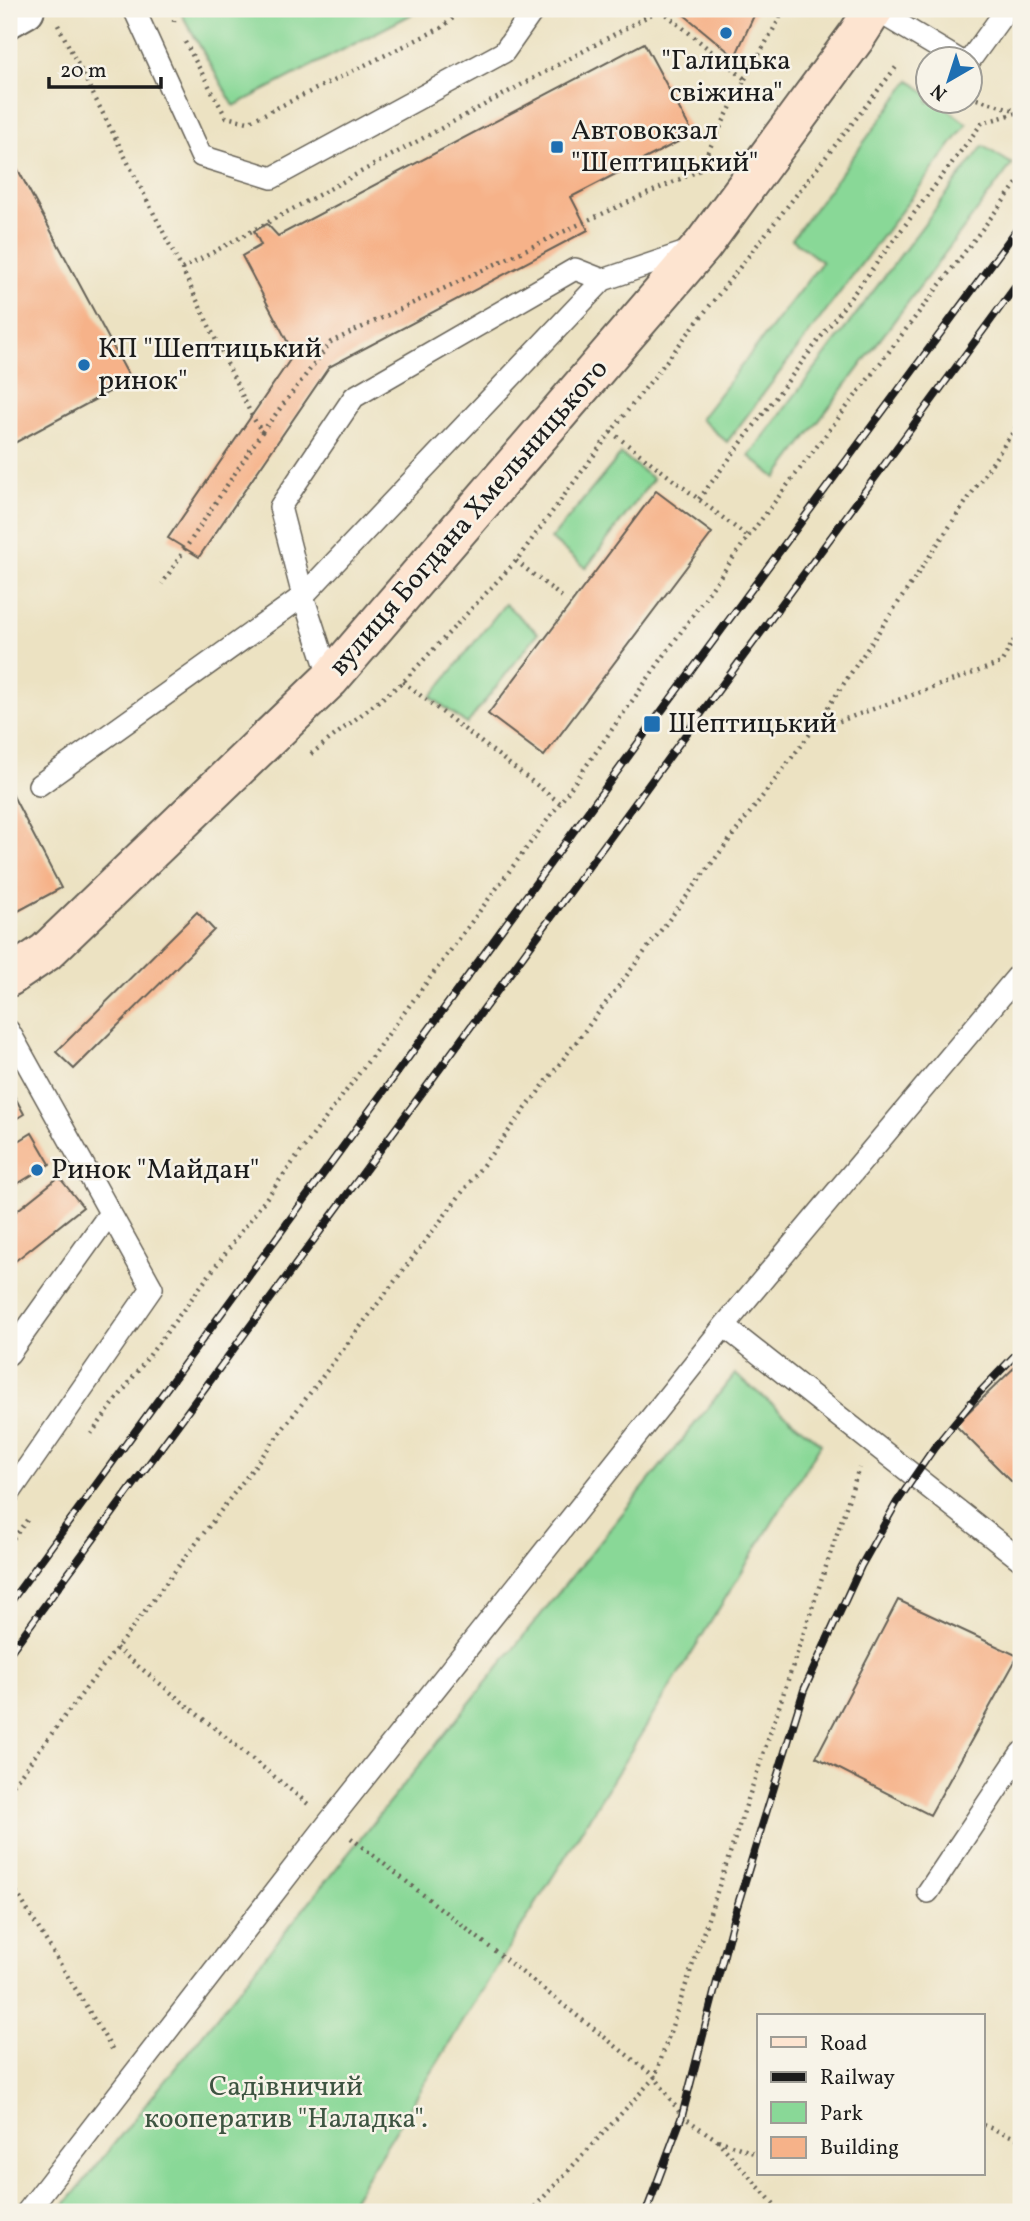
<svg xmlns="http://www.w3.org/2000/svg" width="1030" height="2221" font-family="Vollkorn,serif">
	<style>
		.green { fill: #89d897; stroke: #527a5a; stroke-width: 2 }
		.building { fill: #f6b289 }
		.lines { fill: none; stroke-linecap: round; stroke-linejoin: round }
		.lane-casing { stroke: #656156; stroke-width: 24 }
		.street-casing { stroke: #656156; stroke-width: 42 }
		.secondary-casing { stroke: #656156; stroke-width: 42 }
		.path { stroke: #656156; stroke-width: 4.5; stroke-dasharray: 2 5; stroke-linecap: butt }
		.lane { stroke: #fff; stroke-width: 21 }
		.street { stroke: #fff; stroke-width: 38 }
		.secondary { stroke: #fde4d0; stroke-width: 38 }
		.rail-casing { stroke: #1c1c1c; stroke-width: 8 }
		.rail { stroke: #f7f3e8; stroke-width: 5; stroke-dasharray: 16; stroke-linecap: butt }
		.poi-dot { fill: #1f6fb2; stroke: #f7f3e8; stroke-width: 2.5 }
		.labels { text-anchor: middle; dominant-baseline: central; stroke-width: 5; stroke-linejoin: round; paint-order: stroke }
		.poi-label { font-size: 28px; fill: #1c1c1c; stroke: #f7f3e8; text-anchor: start }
		.street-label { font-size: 28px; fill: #1c1c1c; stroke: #f7f3e8 }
		.park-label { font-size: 28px; fill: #3d5441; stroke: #f7f3e8 }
	</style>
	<rect width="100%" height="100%" fill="#f7f3e8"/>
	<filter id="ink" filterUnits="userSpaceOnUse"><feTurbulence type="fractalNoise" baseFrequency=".0143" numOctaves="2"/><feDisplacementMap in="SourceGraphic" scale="14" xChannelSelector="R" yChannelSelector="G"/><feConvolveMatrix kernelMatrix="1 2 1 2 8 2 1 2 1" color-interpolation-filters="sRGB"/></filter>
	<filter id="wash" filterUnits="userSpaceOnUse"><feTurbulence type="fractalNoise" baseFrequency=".00686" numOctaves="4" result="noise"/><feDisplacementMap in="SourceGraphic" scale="28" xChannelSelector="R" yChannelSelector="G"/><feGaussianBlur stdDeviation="1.57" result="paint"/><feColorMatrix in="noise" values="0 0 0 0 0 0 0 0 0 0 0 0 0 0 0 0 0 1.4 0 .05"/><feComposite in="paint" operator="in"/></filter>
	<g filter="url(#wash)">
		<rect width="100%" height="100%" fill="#ece2c2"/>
		<path class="green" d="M182 9H422L234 106 181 13Z
			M910 80 928 95V102H938L967 124 727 442 700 419 822 262 792 239Z
			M983 146 1012 164 776 478 749 456Z
			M621 454 653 479 586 568 551 539Z
			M505 604 538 633 467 724 431 697Z
			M735 1374 821 1444 345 2212H59Z"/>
		<g id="blocks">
			<path class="building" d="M677 9H757L735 57Z
				M644 43 693 134 571 197 588 230 329 367 199 557 168 538 294 354 242 256 261 245 254 231 267 224 278 236Z
				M9 153 131 380 9 446Z
				M656 491 712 533 544 756 488 714Z
				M9 788 61 888 9 916Z
				M197 912 214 930 74 1069 56 1052Z
				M9 1086 24 1114 9 1123Z
				M32 1133 50 1164 9 1189V1147Z
				M59 1177 83 1207 9 1266V1217Z
				M1021 1361V1491L955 1425Z
				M898 1600 1018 1656 930 1815 816 1757Z"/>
		</g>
	</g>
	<g filter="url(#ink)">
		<use href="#blocks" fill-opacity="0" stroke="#656156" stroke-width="2"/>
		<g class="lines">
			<g class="lane-casing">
				<path id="lane" d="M134 9 201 156 272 178 504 52 532 12V9
					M874 9 959 60
					M970 60 1007 9
					M330 679 303 596 280 507 354 397 575 269 603 280
					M39 785 303 596 603 280 692 250
					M9 1031 152 1288 9 1494
					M724 1326 1021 1560
					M9 1354 110 1213
					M928 1892 1021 1753
					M27 2212 329 1822 724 1326 1021 972"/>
			</g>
			<g class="street-casing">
				<path id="street" d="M9 18 25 9"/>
			</g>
			<g class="secondary-casing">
				<path id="secondary" d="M9 977 46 952 330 679 703 245 856 37 874 9"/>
			</g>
			<path class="path" d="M174 22 175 9
				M58 25 182 269 252 416 262 432 162 584
				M185 42 226 117 248 122 441 28 464 9
				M745 79 785 9
				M924 84 928 85
				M970 97 1021 112
				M182 269 661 9
				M262 432 331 342 584 222 698 171 745 79 660 9
				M611 432 748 537
				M699 499 982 123 1020 112
				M516 561 562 597
				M403 682 560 803
				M812 731 1021 420
				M311 754 403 682 516 561 611 432 897 66
				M91 1434 560 803 748 537 1021 178
				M9 1544 27 1520
				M116 1648 308 1804
				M9 1790 812 731 1001 663 1021 628
				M351 1838 655 2077 682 2116 717 2140 781 2212
				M9 1880 114 2052
				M983 2125 1021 2140
				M718 2140 759 2155
				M530 2212 655 2077 859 1468"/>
			<use href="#lane" class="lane"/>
			<use href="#street" class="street"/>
			<use href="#secondary" class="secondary"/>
			<g class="rail-casing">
				<path id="rail" d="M9 1604 652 724 1021 224
					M9 1654 1021 279
					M646 2212 682 2116 733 1920 804 1690 861 1566 897 1502 934 1448 979 1393 1021 1349"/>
			</g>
			<use href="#rail" class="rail"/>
		</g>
	</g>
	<g class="poi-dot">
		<circle cx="726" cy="33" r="7"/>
		<rect x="550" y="140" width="14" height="14" rx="3.5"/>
		<circle cx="84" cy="365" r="7"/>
		<rect x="643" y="715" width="18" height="18" rx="3.5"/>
		<circle cx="37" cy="1170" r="7"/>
	</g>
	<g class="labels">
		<g class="poi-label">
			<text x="726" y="61" text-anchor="middle">"Галицька<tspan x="726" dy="32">свіжина"</tspan></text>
			<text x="571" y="131">Автовокзал<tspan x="571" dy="32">"Шептицький"</tspan></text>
			<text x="98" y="349">КП "Шептицький<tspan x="98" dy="32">ринок"</tspan></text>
			<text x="668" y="724">Шептицький</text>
			<text x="51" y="1170">Ринок "Майдан"</text>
		</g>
		<g class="street-label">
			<text transform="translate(469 518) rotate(-49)">вулиця Богдана Хмельницького</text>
		</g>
		<g class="park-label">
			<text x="286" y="2087">Садівничий<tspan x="286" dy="32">кооператив "Наладка".</tspan></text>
		</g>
	</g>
	<rect width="1030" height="2221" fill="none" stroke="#f7f3e8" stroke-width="35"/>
	<rect x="757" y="2014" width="228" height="161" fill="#f7f3e8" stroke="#9f9d96" stroke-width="2"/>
	<rect x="771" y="2037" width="35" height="10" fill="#fde4d0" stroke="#9f9d96" stroke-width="2"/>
	<text x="820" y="2050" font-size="21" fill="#1c1c1c">Road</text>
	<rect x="771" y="2072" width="35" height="10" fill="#1c1c1c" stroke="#9f9d96" stroke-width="2"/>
	<text x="820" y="2084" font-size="21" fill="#1c1c1c">Railway</text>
	<rect x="771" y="2102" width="35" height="21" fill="#89d897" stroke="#9f9d96" stroke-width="2"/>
	<text x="820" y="2120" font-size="21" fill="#1c1c1c">Park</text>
	<rect x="771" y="2137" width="35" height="21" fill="#f6b289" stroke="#9f9d96" stroke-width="2"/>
	<text x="820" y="2154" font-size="21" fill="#1c1c1c">Building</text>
	<g transform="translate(949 80) rotate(219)"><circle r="33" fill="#f7f3e8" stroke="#9f9d96" stroke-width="2"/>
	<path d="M0-5L12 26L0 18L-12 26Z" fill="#1f6fb2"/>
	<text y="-10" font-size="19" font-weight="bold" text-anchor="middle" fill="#1c1c1c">N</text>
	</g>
	<path d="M49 77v10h112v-10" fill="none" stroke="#1c1c1c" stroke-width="3.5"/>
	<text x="60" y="77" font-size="21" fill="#1c1c1c" stroke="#f7f3e8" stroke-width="5" paint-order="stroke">20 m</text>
</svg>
